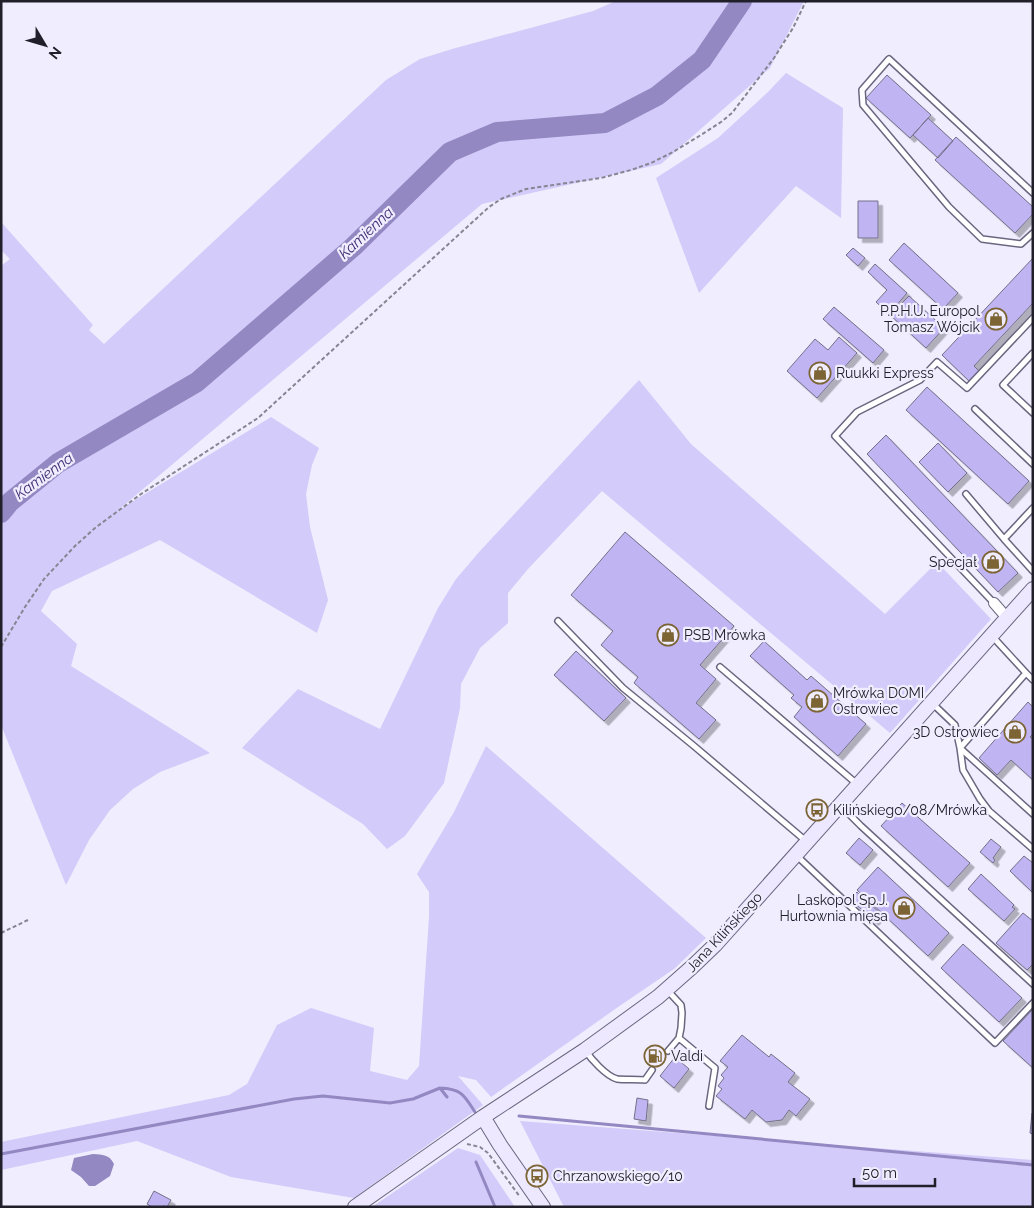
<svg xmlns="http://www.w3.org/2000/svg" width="1034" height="1208" font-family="Raleway,sans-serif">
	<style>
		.green { fill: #d3cbf9 }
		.water { fill: #9388c2 }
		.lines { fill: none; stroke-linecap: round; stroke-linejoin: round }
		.stream { stroke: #9388c2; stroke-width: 3 }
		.river { stroke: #9388c2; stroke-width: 20 }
		.building { fill: #c0b5f2; stroke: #747089; filter: url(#shadow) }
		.lane-casing { stroke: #6a667f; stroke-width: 8 }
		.street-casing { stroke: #6a667f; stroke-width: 12 }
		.secondary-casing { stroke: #6a667f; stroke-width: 16 }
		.path { stroke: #868592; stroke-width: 2; stroke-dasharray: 4 2.5; stroke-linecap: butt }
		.lane { stroke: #fff; stroke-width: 5 }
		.street { stroke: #fff; stroke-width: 10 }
		.secondary { stroke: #ede8ff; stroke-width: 14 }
		.labels { text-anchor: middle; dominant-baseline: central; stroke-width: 4.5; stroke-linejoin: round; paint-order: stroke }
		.poi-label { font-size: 14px; fill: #21202a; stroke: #efedfe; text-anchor: start }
		.street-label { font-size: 14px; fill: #21202a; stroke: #efedfe }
		.water-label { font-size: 15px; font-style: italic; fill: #412c73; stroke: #efedfe }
	</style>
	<defs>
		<filter id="shadow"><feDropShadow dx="4.5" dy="4.5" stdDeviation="0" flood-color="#0004"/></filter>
	</defs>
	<rect width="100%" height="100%" fill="#efedfe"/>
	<path class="green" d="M616 1H804L770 68 661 164 482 204 117 511 271 417 319 448 312 465 306 494 310 527 328 600 317 633 160 540 52 591 41 611 77 644 71 666 210 753 160 772 133 789 110 810 89 840 66 885 1 725V266L10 259 1 250V222L93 325 89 330 104 344 386 80 420 59 452 49 593 11Z
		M786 73 843 108 841 218 796 186 699 293 656 178 718 138 768 92Z
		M639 380 691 444 885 614 937 562 991 619 890 733 602 491 528 569 508 593V623L480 648 461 684 460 708 444 783 405 836 387 849 363 824 242 748 298 689 380 729 438 608 456 579 480 551Z
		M486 746 706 938 674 969 618 1007 491 1097 476 1080 458 1076 483 1105 354 1198 231 1177 137 1141 1 1170V1142L229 1095 247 1084 277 1025 311 1008 374 1028 370 1071 407 1080 419 1066 429 917V892L417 874 454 812Z
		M520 1121 1033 1160V1207H564Z
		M458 1148 480 1155 515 1207H372Z"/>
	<path class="water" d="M93 1154C103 1155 109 1154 114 1164L110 1176 95 1186H89L81 1177 71 1170 74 1158Z"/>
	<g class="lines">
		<path class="stream" d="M440 1088C462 1089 464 1095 475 1112
			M519 1116 1033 1165
			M1 1154 294 1099 323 1096 390 1103 413 1099 440 1088 447 1097
			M476 1162 495 1207"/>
		<path class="river" d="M1 513 10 502 58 463 197 382 353 247 450 152 497 132 605 123 657 96 702 60 742 1"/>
	</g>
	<path class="building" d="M887 75 931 115 910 138 866 98Z
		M928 118 953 141 938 158 913 135Z
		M956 137 1033 207V214L1015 233 935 160Z
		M858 201H878V238H858Z
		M904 243 958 293 943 309 889 260Z
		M853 248 865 258 858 266 846 255Z
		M1033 258V303L974 366 979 371 969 381 942 355Z
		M875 264 907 293 889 314 876 302 887 290 868 272Z
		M909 296 944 328 926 348 890 315Z
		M834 307 884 350 873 363 823 319Z
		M839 337 857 353 817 398 787 371 815 339 828 350Z
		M927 387 1029 481 1008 504 906 410Z
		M886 435 1018 573 998 592 867 454Z
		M938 443 967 473 948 492 919 462Z
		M625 532 734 626 700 665 716 679 696 703 716 720 699 739 634 683 638 677 601 645 613 631 571 595Z
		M764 641 807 680 811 676 866 724 838 756 794 717 802 707 791 698 794 695 750 656Z
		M576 651 626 698 604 721 554 675Z
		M1028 702 1033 707V734L1030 737 1033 739V780L1011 760 997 775 979 758Z
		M902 803 970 863 948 887 881 826Z
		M859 838 873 850 860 865 846 853Z
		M991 839 1001 847 993 858 995 860 993 863 980 852Z
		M1024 856 1033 863 1032 892 1010 871Z
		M878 867 949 933 928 956 857 890Z
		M981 874 1014 905 1012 907 1015 909 1004 921 968 889Z
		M857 892 881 914 874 921 850 899Z
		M1023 913 1033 921V964L1027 970 996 943Z
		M963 944 1022 998 999 1022 941 968Z
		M1033 1009V1068L1003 1041Z
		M742 1035 769 1057 771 1054 795 1073 788 1082 810 1099 796 1116 789 1110 782 1120 766 1122 752 1110 745 1119 716 1096 722 1089 718 1086 724 1078 721 1075 728 1067 720 1061Z
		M675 1057 689 1069 674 1088 660 1076Z
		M637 1098 648 1100 646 1121 634 1119Z
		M1032 1113 1033 1114V1134L1030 1133Z
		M154 1191 171 1200 167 1207 163 1206 162 1207H152L147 1204Z"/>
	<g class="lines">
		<g class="lane-casing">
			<path id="lane" d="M1033 193 889 59 862 90 863 105 949 207 982 239 1021 244 1033 233
				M1033 353 1003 385 1033 413
				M975 409 1033 464
				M966 494 1004 539
				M1033 508 1004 539 1033 571
				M994 603 835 436 857 412 920 380 937 362 967 388 1033 318
				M558 621 623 688 694 746 806 841
				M992 636 1026 673 960 748 963 770 980 799 989 811 1033 849
				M720 667 857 784
				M1026 673 1033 680
				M933 704 955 725 960 748 1033 814
				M841 806 861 826 1033 984
				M797 856 995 1043 1033 1003
				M679 1038 715 1068 709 1106
				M585 1050C591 1059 606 1076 617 1079 625 1080 636 1079 645 1080L652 1070
				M668 1051 679 1038 681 1028 682 1013 681 1005 668 991"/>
		</g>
		<g class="street-casing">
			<path id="street" d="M994 603 1007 618"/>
		</g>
		<g class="secondary-casing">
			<path id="secondary" d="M483 1117 500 1145 543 1207
				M355 1207 483 1117 585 1050 658 997 692 967 715 945 1033 589"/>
		</g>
		<path class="path" d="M1 647 25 607 44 579 75 546 95 528 141 494 258 418 489 207 501 199 526 189 601 178 631 170 651 163 673 152 701 135 721 122 732 113 774 58 793 28 806 1
			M1 933 28 920
			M467 1144 480 1147 488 1153 520 1197"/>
		<use href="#lane" class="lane"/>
		<use href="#street" class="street"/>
		<use href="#secondary" class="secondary"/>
	</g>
	<defs>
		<g id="shop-ring" transform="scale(1.125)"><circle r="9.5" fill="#efedfe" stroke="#7c6434" stroke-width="1.5"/><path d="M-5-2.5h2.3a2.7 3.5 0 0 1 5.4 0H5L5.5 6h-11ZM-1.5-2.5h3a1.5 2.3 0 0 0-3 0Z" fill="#7c6434"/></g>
		<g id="bus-ring" transform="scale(1.125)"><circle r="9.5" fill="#efedfe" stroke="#7c6434" stroke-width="1.5"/><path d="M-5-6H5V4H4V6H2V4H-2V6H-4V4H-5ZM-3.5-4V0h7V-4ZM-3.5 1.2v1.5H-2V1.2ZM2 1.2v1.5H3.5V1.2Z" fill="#7c6434"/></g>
		<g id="fuel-ring" transform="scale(1.125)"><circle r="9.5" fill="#efedfe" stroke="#7c6434" stroke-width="1.5"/><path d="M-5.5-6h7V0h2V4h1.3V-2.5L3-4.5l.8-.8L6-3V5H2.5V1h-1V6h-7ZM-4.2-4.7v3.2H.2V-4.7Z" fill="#7c6434"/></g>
	</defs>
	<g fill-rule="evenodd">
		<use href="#shop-ring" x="996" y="319"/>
		<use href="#shop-ring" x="820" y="373"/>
		<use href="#shop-ring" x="993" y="562"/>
		<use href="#shop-ring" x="668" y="635"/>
		<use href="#shop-ring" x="817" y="701"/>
		<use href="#shop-ring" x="1015" y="732"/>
		<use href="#bus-ring" x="817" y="810"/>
		<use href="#shop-ring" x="904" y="908"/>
		<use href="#fuel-ring" x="655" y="1056"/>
		<use href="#bus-ring" x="537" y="1176"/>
	</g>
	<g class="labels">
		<g class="poi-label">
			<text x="980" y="311" text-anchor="end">P.P.H.U. Europol<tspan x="980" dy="16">Tomasz Wójcik</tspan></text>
			<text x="836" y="373">Ruukki Express</text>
			<text x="977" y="562" text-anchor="end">Specjał</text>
			<text x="684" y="635">PSB Mrówka</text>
			<text x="833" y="693">Mrówka DOMI<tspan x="833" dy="16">Ostrowiec</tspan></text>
			<text x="999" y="732" text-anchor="end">3D Ostrowiec</text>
			<text x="833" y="810">Kilińskiego/08/Mrówka</text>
			<text x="888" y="900" text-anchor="end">Laskopol Sp.J.<tspan x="888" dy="16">Hurtownia mięsa</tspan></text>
			<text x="671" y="1056">Valdi</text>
			<text x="553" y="1176">Chrzanowskiego/10</text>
		</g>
		<g class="street-label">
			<text transform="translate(724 932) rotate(-47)">Jana Kilińskiego</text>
		</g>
		<g class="water-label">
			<text transform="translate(366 233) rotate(-43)">Kamienna</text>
			<text transform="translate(44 476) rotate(-36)">Kamienna</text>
		</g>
	</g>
	<rect width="1034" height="1208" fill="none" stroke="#21202a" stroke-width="5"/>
	<g transform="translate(45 45) rotate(128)" stroke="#efedfe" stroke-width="4" paint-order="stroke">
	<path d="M0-4L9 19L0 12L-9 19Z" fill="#21202a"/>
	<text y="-8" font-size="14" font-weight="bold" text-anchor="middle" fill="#21202a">N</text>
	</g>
	<path d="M854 1178v8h81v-8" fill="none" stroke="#21202a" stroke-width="2.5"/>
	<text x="862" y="1178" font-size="15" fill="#21202a" stroke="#efedfe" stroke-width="4" paint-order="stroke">50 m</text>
</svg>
